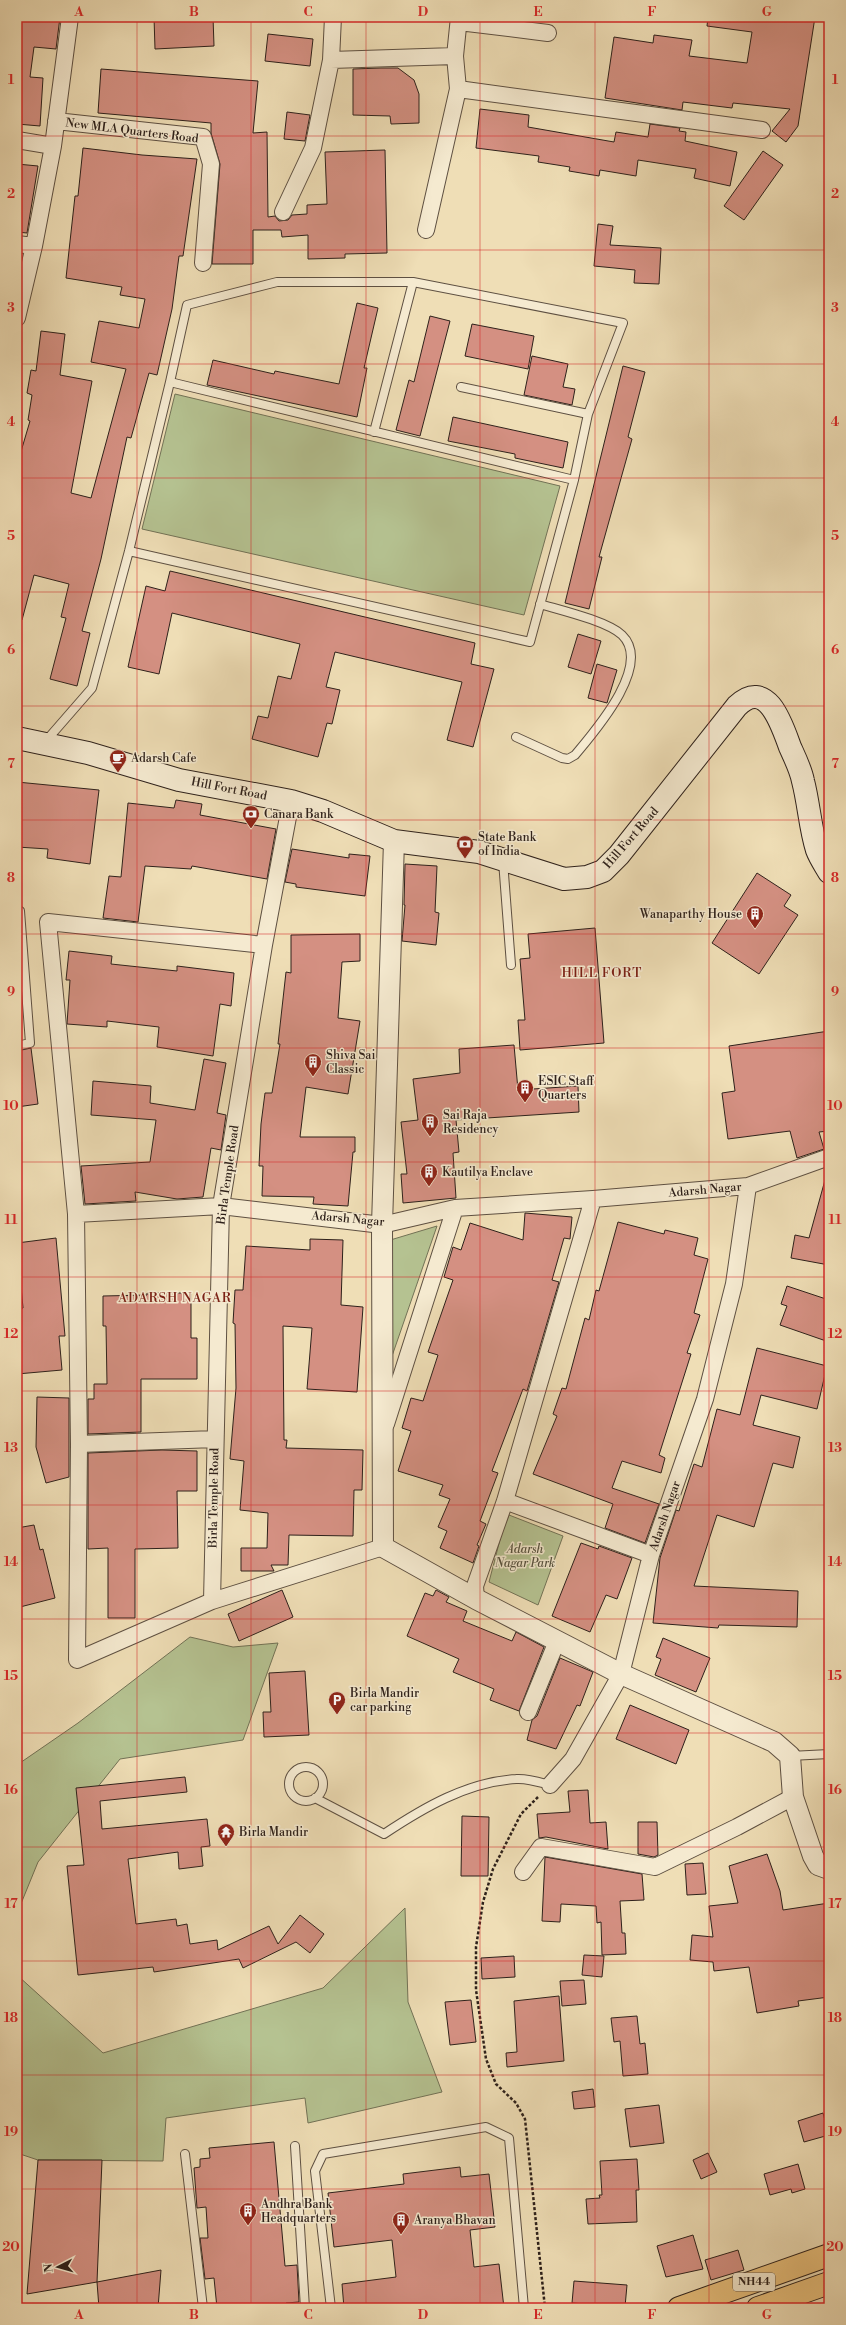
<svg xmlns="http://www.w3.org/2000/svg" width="846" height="2325" font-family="'Libre Bodoni',serif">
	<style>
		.green { fill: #b5c291; stroke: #727256 }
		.building { fill: #d49082; stroke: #2e211b }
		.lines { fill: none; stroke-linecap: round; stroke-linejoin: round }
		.service-casing { stroke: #5e5042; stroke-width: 10 }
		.minor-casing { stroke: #5e5042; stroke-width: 18 }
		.tertiary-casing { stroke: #5e5042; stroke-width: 22 }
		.secondary-casing { stroke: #2e211b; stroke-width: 24 }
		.trunk-casing { stroke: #2e211b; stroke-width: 24 }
		.path { stroke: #2e211b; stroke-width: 2.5; stroke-dasharray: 3 2; stroke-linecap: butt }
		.service { stroke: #f5ead0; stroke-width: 8 }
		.minor { stroke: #f5ead0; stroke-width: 16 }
		.tertiary { stroke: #f5ead0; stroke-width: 20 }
		.secondary { stroke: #f5ead0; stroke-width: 22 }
		.trunk { stroke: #e8bf7b; stroke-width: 22 }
		.grid { fill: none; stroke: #d62828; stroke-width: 1; stroke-opacity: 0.55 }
		.labels { text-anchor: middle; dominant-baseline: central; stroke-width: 3; stroke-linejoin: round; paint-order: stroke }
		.shield { fill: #f5ead0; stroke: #6a5d51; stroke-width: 1 }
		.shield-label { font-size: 11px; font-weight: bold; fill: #2e211b }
		.street-label { font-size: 12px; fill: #2e211b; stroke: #f5ead0 }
		.poi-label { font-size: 12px; fill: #2e211b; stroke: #f5ead0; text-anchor: start }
		.park-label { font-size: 12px; font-style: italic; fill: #56513e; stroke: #f5ead0 }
		.neighbourhood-label { font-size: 13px; letter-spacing: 1px; fill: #7a1f14; stroke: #f5ead0 }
		.neatline { fill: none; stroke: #d62828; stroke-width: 1.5 }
		.grid-label { font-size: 13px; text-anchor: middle; font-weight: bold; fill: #d62828 }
	</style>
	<rect width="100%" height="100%" fill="#efdeb6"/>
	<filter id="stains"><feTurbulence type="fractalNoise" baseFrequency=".005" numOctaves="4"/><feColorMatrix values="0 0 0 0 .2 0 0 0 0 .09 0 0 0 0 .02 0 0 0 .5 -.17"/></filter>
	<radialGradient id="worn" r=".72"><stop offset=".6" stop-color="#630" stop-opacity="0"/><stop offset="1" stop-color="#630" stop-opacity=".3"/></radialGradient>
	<path class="green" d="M175 394 560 486 524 615 142 529Z
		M437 1226 391 1359 387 1241Z
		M509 1515 563 1536 538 1605 489 1582 502 1532Z
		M190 1637 233 1647 278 1643 243 1740 120 1759 38 1862 18 1911 17 1924V1765L78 1723Z
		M405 1908 408 2002 442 2092 308 2123 305 2098 166 2118 163 2161 38 2160 17 2153V1975L103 2053 323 1988Z"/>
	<path class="building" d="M17 17H60L56 49 34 47 30 77 43 78 40 126 17 124Z
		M154 17H213L214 46 155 49Z
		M708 17H815L798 126 786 142 772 131 790 109 733 103 732 108 683 102 682 110 605 98 614 37 653 43 654 35 692 40 689 56 747 63 752 32 707 26Z
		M268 34 313 39 310 66 265 61Z
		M381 68H398L414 80 419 94V123L391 124 390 116 353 115V69Z
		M101 69 258 81 253 133 267 132 268 217 275 216 279 221 288 220 292 215 307 214V205L327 204 325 152 385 150 387 253 345 254V258L308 259V235L282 237 281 230H253V264H212L220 164 211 133V123L98 113Z
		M480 109 529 115 528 127 614 142 616 132 648 137 650 124 680 128 679 131 686 132 685 141 737 152 730 186 694 178 696 169 638 160 636 176 600 170 599 176 569 171 570 167 538 162 539 156 476 148Z
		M287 112 310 115 305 141 284 139Z
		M83 148 142 155 197 159 183 256H179L172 309 157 375 149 373 131 438 127 437 101 559 82 631 90 633 77 686 50 679 66 618 61 617 69 584 34 575 22 620H17V465L30 421 28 420 32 395 27 393 31 370 36 371 41 331 65 334 60 375 92 381 71 493 91 498 126 369 91 362 99 321 139 328 145 299 120 295 122 287 66 278 75 196H78Z
		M763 151 783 165 744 220 724 206Z
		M17 164 38 166 27 233 17 232Z
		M598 224 613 226 610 245 661 248 659 284 634 283 635 270 594 266Z
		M357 303 378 308 364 368H367L357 417 207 385 213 360 274 374 275 371 339 384Z
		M430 316 450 321 420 436 396 430 409 380 414 382Z
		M472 324 534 336 528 369 465 356Z
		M532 356 568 364 563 387 575 389 572 405 524 395Z
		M623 366 645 372 628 437 632 439 599 557H602L589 609 565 603Z
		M453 417 568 442 563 468 515 458V454L448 441Z
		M170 571 475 643 471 664 494 669 473 747 447 740 462 682 335 652 326 687 340 690 332 724 327 723 318 757 252 739 258 716 268 718 278 676 291 679 300 644 172 613 159 674 128 667 146 586 165 591Z
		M578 634 601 641 591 674 568 667Z
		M597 664 617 670 607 703 588 698Z
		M17 782 99 790 90 864 47 858 48 849 17 847Z
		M176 800 202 804 200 815 276 829 267 879 192 866 191 869 145 866 138 922 103 918 109 876 121 877 128 803 174 808Z
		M292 849 349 858V854L370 856 365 896 296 887V884L285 882Z
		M405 864 437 866 435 912 439 913 436 945 402 941 405 905H404Z
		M757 873 791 895 784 906 798 915 759 974 712 943Z
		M595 928 604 1043 520 1050 518 1020H525L520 959 530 958 528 934Z
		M360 934V961L342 962 338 1018 360 1021 348 1094 306 1087 300 1137H355V1152H353L348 1206 313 1204 314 1197 262 1196 263 1166H259L261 1124 265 1093H272L280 1044H278L286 972 291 973V935Z
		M69 951 112 956 111 964 177 971V966L234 973 231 1006 220 1004 213 1056 157 1047 159 1027 107 1021V1027L67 1024 70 980H66Z
		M829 1031V1131L819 1132 824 1149 797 1158 790 1131 728 1139 722 1093 735 1091 729 1046Z
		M514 1045 518 1090 578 1086 579 1112 456 1120 459 1152 453 1153 456 1198 403 1203 401 1174H407L401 1122 418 1120 413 1079 460 1073 459 1049Z
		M31 1048 38 1104 17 1107V1051Z
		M204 1059 226 1063 217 1113 226 1115 221 1150 211 1148 203 1197 177 1199 135 1192 136 1201 85 1204 81 1166 150 1162 156 1120 91 1115 93 1081 151 1086 150 1103 195 1110Z
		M825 1180 829 1181V1265L791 1258 795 1235 809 1238Z
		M525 1213 572 1217 570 1239 564 1238 552 1280 559 1282 527 1391 523 1389 492 1471 498 1473 480 1521 486 1524 477 1545 479 1546 473 1563 440 1548 447 1531 438 1527 450 1499 439 1495 443 1485 398 1471 411 1431 402 1428 411 1398 423 1401 438 1355 428 1352 453 1280 444 1277 453 1247 461 1250 470 1223 523 1240Z
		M618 1222 664 1234 665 1230 698 1238 694 1255 708 1259 694 1313 700 1315 687 1353 691 1354 659 1455 665 1458 661 1473 622 1461 612 1488 659 1504 645 1543 605 1528 613 1504 533 1474 557 1416 553 1414 562 1388 566 1389 585 1318 589 1320 596 1290 599 1291Z
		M56 1238 65 1336H59L62 1370 17 1374V1349H19L17 1309 23 1308 17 1243Z
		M310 1239 343 1240 341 1305 363 1307 357 1392 307 1389 312 1328 283 1326 284 1440H287L286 1448 363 1450 362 1490H354L353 1536 289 1535 288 1565H271L274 1571H241V1548H267L268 1513 240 1510 244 1461 230 1459 236 1388 235 1324 233 1323 235 1290H243L246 1246 310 1250Z
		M787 1286 829 1300V1342L780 1325 787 1306 781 1304Z
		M147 1293H191V1338H197V1379H141V1432L88 1434V1399H94V1384H107L106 1326H103V1296L147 1295Z
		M757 1348 827 1366 817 1409 761 1395 753 1425 800 1437 793 1468 773 1463 754 1527 717 1515 694 1586 798 1591 797 1627 719 1625 718 1628 653 1623 660 1558 676 1510 679 1511 694 1464 702 1467 717 1409 740 1415Z
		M37 1397 69 1398V1477L46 1483 36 1447Z
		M162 1450 197 1451V1491H177L178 1548 135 1549V1618H108V1548L88 1549V1453Z
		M34 1525 40 1550 43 1549 55 1598 20 1607 17 1594V1528Z
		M581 1543 598 1549 599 1546 632 1558 617 1599 606 1595 590 1632 552 1616Z
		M282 1590 293 1617 239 1641 228 1614Z
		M436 1590 449 1597 446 1602 467 1611 463 1621 512 1641 516 1632 544 1647 519 1711 490 1700 494 1689 453 1672 459 1659 407 1636 425 1593 433 1596Z
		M663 1638 710 1658 696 1692 655 1675 661 1659 656 1657Z
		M560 1658 593 1672 580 1706 577 1705 556 1749 527 1740 532 1720 537 1716Z
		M305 1671 309 1735 264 1737 263 1712H271L269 1673Z
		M630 1705 689 1730 676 1764 616 1739Z
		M185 1777 187 1792 100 1801 102 1829 207 1819 210 1846 201 1847 203 1866 179 1869 178 1852 128 1859 136 1924 176 1919 177 1926 187 1924 190 1944 217 1940 218 1950 269 1926 278 1944 300 1915 324 1934 310 1953 296 1942 243 1968 239 1959 154 1972 153 1967 78 1975 67 1866 84 1865 76 1788Z
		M588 1790 590 1823 606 1822 608 1849 546 1837 539 1838 537 1814 570 1812 568 1791Z
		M462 1816 489 1817 488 1876H461Z
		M638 1822H657L658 1855 654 1857 638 1854Z
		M767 1854 780 1891 783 1910 829 1903V1997L798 2001 799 2006 757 2013 749 1967 714 1971 713 1962 690 1960 692 1935 713 1937 709 1906 738 1903 729 1866Z
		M545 1857 642 1874 644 1900 620 1901 622 1933H625L626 1954 602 1955 601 1922 597 1923 596 1906 561 1904 560 1922 542 1921Z
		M703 1863 706 1894 687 1895 685 1864Z
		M584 1955 604 1956 602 1977 582 1975Z
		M514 1956 515 1977 482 1979 481 1958Z
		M584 1980 586 2004 562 2006 560 1981Z
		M559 1996 564 2061 507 2067 506 2053 517 2052 514 2001Z
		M471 2000 476 2042 450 2045 445 2002Z
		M637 2016 640 2044 645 2043 648 2074 623 2076 620 2041 614 2042 611 2018Z
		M593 2089 595 2107 574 2109 572 2092Z
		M659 2105 664 2143 630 2147 625 2109Z
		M823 2113 829 2135 804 2142 798 2121Z
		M274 2142 285 2266 297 2265 299 2302 286 2303V2308H217L214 2278 205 2279 200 2238H208L206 2207 197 2208 194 2168 200 2167V2159L210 2158 209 2148Z
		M708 2153 717 2172 701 2179 693 2160Z
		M637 2159 639 2190H636L637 2222 588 2224 586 2199 600 2198 599 2195H602L600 2161Z
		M38 2160H102L97 2282 27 2294Z
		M798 2164 805 2189 792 2193 791 2189 770 2195 764 2174Z
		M460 2167 461 2177 489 2174 495 2227 470 2230 474 2267 499 2264 504 2308H344L342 2284 396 2277 392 2240 334 2247 328 2193 404 2184 403 2174Z
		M693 2235 703 2269 666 2277 657 2246Z
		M738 2250 744 2270 711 2280 705 2260Z
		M161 2270 158 2308H99L97 2282Z
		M574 2281 627 2285 625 2307 572 2303Z"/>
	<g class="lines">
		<g class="service-casing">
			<path id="service" d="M170 382 574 480
				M461 387 588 414
				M374 432 413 282
				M516 737 562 758 568 759 575 755C595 731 653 665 622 635 607 621 560 610 540 604
				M45 742 92 688 129 551 170 382 187 305 277 282H413L623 323 588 414 574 480 530 642 129 551
				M503 861 511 965
				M17 911H20L30 1043 17 1046
				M790 1756 829 1754
				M289 1784a17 17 0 1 1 34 0a17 17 0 1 1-34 0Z
				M315 1798 384 1834C423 1808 467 1782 516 1779 527 1778 539 1782 550 1785
				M295 2146 305 2308
				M185 2154 203 2308
				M331 2308 315 2171 323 2154 486 2127 509 2138 524 2308"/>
		</g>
		<g class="minor-casing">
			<path id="minor" d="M459 22 548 33
				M455 56 459 17
				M331 60 455 56 458 89 762 130
				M56 121 203 137 211 164 203 263
				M17 140 53 146
				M283 212 313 148 331 60 333 17
				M426 230 458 89
				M17 244 34 246
				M17 318 34 246 53 146 70 17
				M264 945 48 922 76 1214 79 1444 77 1660 212 1601 383 1547
				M748 1186 829 1157
				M76 1214 221 1206 382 1225 455 1208 593 1199 748 1186 734 1284 705 1399 651 1555 621 1674 573 1759 550 1785
				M386 1424 455 1208
				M79 1444 215 1439
				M505 1501 651 1555
				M476 1599 475 1586 505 1501 593 1199
				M212 1601 221 1206 264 945 291 801
				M528 1712 557 1641
				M523 1872 541 1847 655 1867 737 1827 793 1797"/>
		</g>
		<g class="tertiary-casing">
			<path id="tertiary" d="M394 841 382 1225 383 1547 476 1599 621 1674 774 1742 790 1756 793 1797 813 1856 818 1865 829 1869"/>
		</g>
		<g class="secondary-casing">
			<path id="secondary" d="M17 738 88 753 179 780 291 801 323 811 394 841 479 852 564 879 587 877 603 871 619 855 737 706C767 677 782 725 790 747 795 758 801 770 803 781 809 804 810 828 817 850 820 858 825 865 829 872"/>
		</g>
		<g class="trunk-casing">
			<path id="trunk" d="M679 2308 829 2255
				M758 2308 829 2283"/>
		</g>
		<path class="path" d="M538 1797 521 1814 493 1869 483 1902 476 1947V1990L486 2059 496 2084 516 2103 525 2119 545 2308"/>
		<use href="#service" class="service"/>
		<use href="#minor" class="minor"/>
		<use href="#tertiary" class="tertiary"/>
		<use href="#secondary" class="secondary"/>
		<use href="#trunk" class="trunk"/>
	</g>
	<path class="grid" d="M137 17V2308M251 17V2308M366 17V2308M480 17V2308M595 17V2308M709 17V2308M17 136H829M17 250H829M17 364H829M17 478H829M17 592H829M17 706H829M17 820H829M17 934H829M17 1048H829M17 1162H829M17 1277H829M17 1391H829M17 1505H829M17 1619H829M17 1733H829M17 1847H829M17 1961H829M17 2075H829M17 2189H829"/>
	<defs>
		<g id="cafe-pin" transform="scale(0.9)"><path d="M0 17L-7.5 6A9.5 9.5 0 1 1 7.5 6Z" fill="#8f2418" stroke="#f5ead0"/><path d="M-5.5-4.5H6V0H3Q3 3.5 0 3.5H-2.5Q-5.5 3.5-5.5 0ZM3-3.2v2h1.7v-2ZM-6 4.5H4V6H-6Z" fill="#fff"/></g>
		<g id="bank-pin" transform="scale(0.9)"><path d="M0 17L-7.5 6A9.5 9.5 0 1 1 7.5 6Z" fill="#8f2418" stroke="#f5ead0"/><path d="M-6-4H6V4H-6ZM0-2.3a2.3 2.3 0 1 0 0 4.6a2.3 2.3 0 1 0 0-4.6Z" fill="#fff"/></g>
		<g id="building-pin" transform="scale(0.9)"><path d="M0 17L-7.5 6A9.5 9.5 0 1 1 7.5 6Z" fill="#8f2418" stroke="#f5ead0"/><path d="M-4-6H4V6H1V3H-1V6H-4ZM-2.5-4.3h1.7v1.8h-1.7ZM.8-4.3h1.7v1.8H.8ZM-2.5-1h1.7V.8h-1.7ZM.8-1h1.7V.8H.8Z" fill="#fff"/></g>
		<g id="parking-pin" transform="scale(0.9)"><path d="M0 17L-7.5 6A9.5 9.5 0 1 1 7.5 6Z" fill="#8f2418" stroke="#f5ead0"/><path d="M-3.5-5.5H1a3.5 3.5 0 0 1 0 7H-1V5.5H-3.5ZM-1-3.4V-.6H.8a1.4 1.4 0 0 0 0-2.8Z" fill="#fff"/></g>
		<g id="temple-pin" transform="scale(0.9)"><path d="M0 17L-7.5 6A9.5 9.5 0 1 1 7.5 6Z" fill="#8f2418" stroke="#f5ead0"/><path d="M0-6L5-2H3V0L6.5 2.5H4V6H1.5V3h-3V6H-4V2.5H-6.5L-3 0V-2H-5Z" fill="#fff"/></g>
	</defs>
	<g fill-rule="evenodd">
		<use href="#cafe-pin" x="118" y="758"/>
		<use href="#bank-pin" x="251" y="814"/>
		<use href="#bank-pin" x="465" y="844"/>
		<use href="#building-pin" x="755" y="914"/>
		<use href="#building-pin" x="313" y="1062"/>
		<use href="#building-pin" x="525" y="1088"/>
		<use href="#building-pin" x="430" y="1122"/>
		<use href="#building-pin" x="429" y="1172"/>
		<use href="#parking-pin" x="337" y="1700"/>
		<use href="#temple-pin" x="226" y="1832"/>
		<use href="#building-pin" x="248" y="2211"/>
		<use href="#building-pin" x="401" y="2220"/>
	</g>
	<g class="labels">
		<rect class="shield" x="733" y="2273" width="42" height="18" rx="3"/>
		<g class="shield-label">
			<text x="754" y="2282">NH44</text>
		</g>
		<g class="street-label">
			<text transform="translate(132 131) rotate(7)">New MLA Quarters Road</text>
			<text transform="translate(229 789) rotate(11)">Hill Fort Road</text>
			<text transform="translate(631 838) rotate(-49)">Hill Fort Road</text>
			<text transform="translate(228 1175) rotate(-82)">Birla Temple Road</text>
			<text transform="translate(705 1190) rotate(-5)">Adarsh Nagar</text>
			<text transform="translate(348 1219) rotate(5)">Adarsh Nagar</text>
			<text transform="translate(214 1498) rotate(-89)">Birla Temple Road</text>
			<text transform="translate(665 1516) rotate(-71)">Adarsh Nagar</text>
		</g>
		<g class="poi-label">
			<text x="131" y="758">Adarsh Cafe</text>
			<text x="264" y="814">Canara Bank</text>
			<text x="478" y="837">State Bank<tspan x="478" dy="14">of India</tspan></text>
			<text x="742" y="914" text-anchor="end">Wanaparthy House</text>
			<text x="326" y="1055">Shiva Sai<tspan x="326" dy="14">Classic</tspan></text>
			<text x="538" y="1081">ESIC Staff<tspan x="538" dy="14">Quarters</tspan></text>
			<text x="443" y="1115">Sai Raja<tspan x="443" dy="14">Residency</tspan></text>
			<text x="442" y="1172">Kautilya Enclave</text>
			<text x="350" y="1693">Birla Mandir<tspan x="350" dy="14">car parking</tspan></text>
			<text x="239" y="1832">Birla Mandir</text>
			<text x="261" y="2204">Andhra Bank<tspan x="261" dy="14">Headquarters</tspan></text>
			<text x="414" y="2220">Aranya Bhavan</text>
		</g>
		<g class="park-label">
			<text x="525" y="1549">Adarsh<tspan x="525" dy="14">Nagar Park</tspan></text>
		</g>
		<g class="neighbourhood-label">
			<text x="602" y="973">HILL FORT</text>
			<text x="175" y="1298">ADARSH NAGAR</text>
		</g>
	</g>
	<rect width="846" height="2325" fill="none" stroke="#efdeb6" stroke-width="44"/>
	<g transform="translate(58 2267) rotate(264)" stroke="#f5ead0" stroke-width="3" paint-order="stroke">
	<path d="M0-3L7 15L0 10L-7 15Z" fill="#2e211b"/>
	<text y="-6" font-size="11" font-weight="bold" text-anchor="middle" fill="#2e211b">N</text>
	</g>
	<rect x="22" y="22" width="802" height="2281" class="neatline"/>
	<g class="grid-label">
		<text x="79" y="16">A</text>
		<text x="194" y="16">B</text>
		<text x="308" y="16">C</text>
		<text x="423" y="16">D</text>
		<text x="538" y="16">E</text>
		<text x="652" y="16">F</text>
		<text x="767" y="16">G</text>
		<text x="11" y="84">1</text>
		<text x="835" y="84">1</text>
		<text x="11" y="198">2</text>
		<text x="835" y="198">2</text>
		<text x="11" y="312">3</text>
		<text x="835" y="312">3</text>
		<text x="11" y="426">4</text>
		<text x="835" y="426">4</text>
		<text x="11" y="540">5</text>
		<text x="835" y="540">5</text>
		<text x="11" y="654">6</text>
		<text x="835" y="654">6</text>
		<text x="11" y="768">7</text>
		<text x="835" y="768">7</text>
		<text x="11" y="882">8</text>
		<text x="835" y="882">8</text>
		<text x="11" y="996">9</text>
		<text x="835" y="996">9</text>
		<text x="11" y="1110">10</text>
		<text x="835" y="1110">10</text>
		<text x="11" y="1224">11</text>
		<text x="835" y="1224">11</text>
		<text x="11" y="1338">12</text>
		<text x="835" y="1338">12</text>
		<text x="11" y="1452">13</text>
		<text x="835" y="1452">13</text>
		<text x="11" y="1566">14</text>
		<text x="835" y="1566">14</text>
		<text x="11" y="1680">15</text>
		<text x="835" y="1680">15</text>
		<text x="11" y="1794">16</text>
		<text x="835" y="1794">16</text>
		<text x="11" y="1908">17</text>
		<text x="835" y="1908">17</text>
		<text x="11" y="2022">18</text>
		<text x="835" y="2022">18</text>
		<text x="11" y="2136">19</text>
		<text x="835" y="2136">19</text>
		<text x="11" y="2251">20</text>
		<text x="835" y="2251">20</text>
		<text x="79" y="2319">A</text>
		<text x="194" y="2319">B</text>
		<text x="308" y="2319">C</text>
		<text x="423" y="2319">D</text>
		<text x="538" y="2319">E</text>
		<text x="652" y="2319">F</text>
		<text x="767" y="2319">G</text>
	</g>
	<rect width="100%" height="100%" filter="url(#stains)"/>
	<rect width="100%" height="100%" fill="url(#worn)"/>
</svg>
